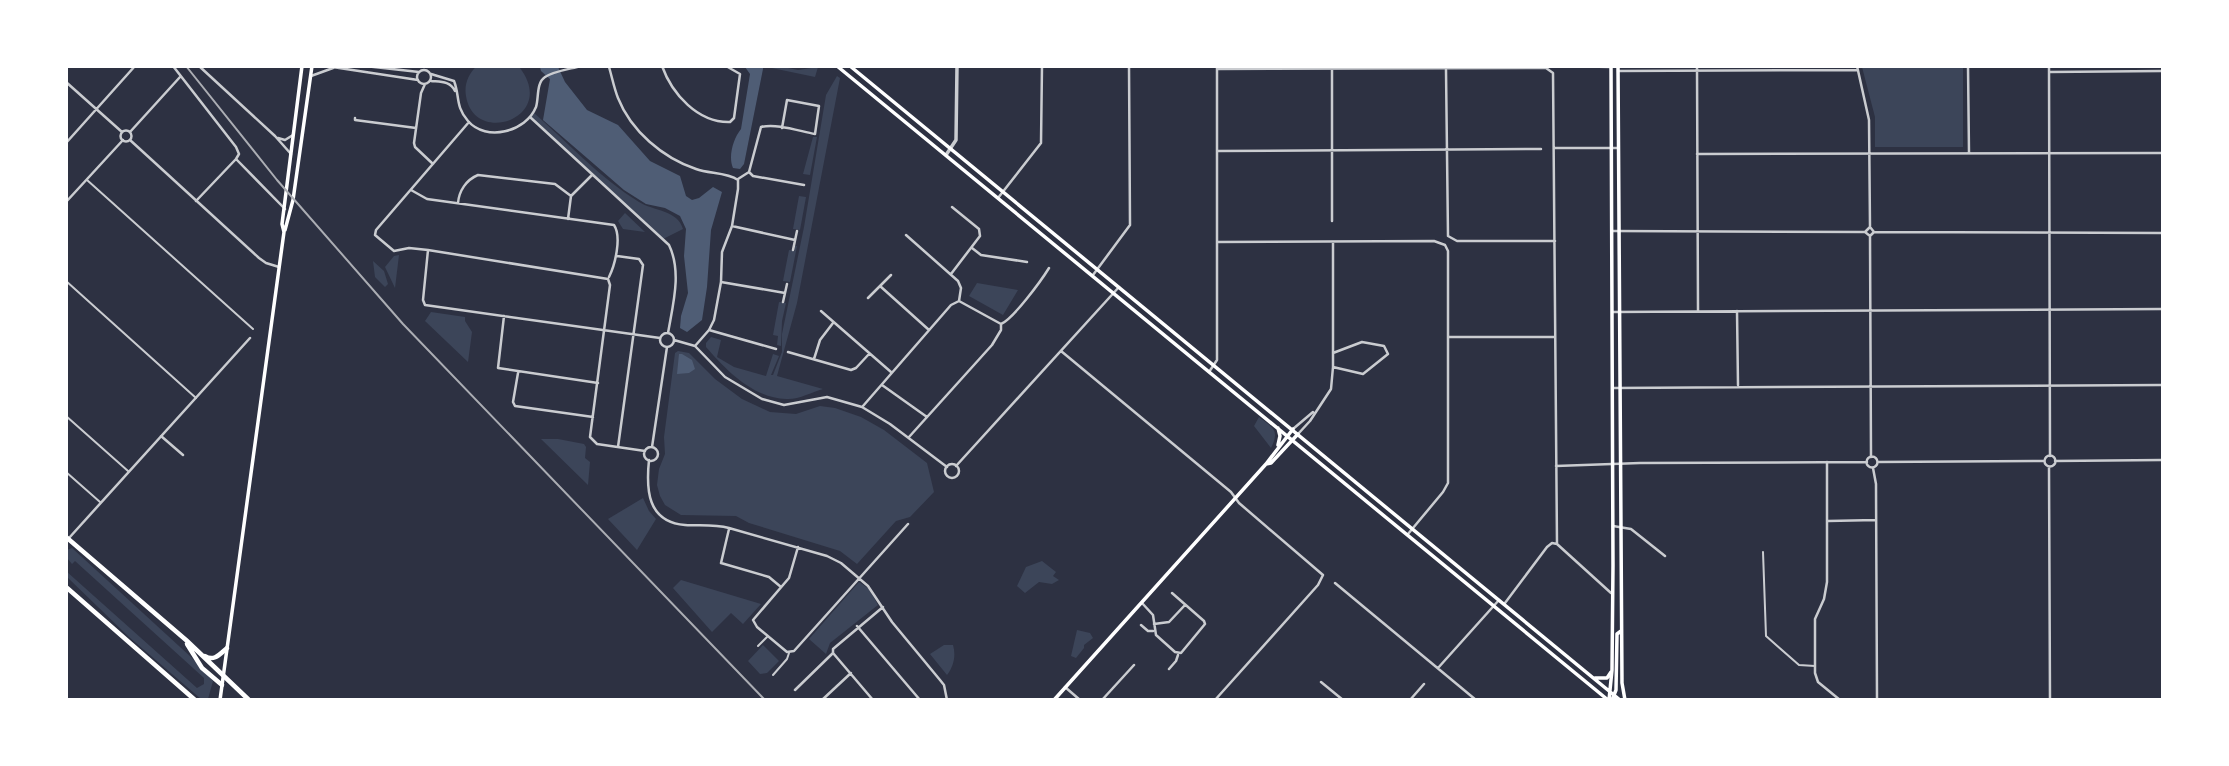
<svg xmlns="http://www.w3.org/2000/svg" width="2229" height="766" font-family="Karla,sans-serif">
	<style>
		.green { fill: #3c4559 }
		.water { fill: #4f5d75 }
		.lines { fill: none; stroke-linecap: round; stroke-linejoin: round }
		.service { stroke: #caccd0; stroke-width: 2 }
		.minor { stroke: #caccd0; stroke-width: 2.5 }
		.tertiary { stroke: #caccd0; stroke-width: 3.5 }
		.secondary { stroke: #fff; stroke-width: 3.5 }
		.trunk { stroke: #fff; stroke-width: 4.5 }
		.rail { stroke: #abadb3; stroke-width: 2 }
	</style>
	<rect width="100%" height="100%" fill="#2d3142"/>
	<path class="green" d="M477 66 520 68C558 118 474 147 466 96 464 85 468 74 477 66Z
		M767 67H783L798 70 818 67 815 77Z
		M1862 67H1963V147H1875V117Z
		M837 76 840 78 797 303 777 376 823 389C812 392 798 400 786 399 753 398 726 370 706 347V343L711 337 721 340 717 357 734 367 766 376 773 354 779 356 771 375H773L782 352V334L804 227 826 95Z
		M533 112C567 142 600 178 639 202 653 211 678 210 683 229L663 239 530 117Z
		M813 137H817L810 175 803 174Z
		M799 196 806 197 800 230 793 229Z
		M625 213 645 232 623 229 618 221Z
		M795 246H797L790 282 783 281 789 250 795 251Z
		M399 255 395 288 385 267 394 256Z
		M373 261 384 271 388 284 385 287 375 277Z
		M977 283 1018 290 1003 315 969 296Z
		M779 302 786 303 782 321 781 346 777 345 778 336 773 335Z
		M431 312 465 317V321L472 332 468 362 425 321Z
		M678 351 689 353 715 379 742 399 770 412 796 414 820 406 835 408 861 417 884 430 927 463 934 492 910 517 896 521 857 564 840 551 749 523 736 516 681 515 665 505 660 496 657 485 659 469 665 454 664 437 675 353Z
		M1259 417C1273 428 1280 430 1271 448L1254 426Z
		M541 439H558L584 444 586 447 585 458 590 462 588 485Z
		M643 498 649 511 656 519 637 550 608 519Z
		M72 548 191 657 213 681 208 699H201L129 637 67 577 66 571 197 688 204 684V678L75 561 72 564 67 558V550Z
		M1042 561 1056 572 1053 576 1059 580 1052 584 1039 582 1025 593 1017 586 1026 567Z
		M681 580 761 604 743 624 731 613 712 632 673 588Z
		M859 582 869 589 878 605 830 643 826 654 809 639Z
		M1077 630 1090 633 1093 638 1084 645V648L1076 658 1071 656Z
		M763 645 779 661 767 673 760 674 748 661Z
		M944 645H953C956 655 954 666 947 675L930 654Z"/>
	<path class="water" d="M540 67H558L565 82 587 110 618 125 650 161 680 176 686 196 692 200 699 198 713 187 722 192 711 230 707 287 702 320 687 332 680 328 681 316 688 293 684 256 686 229 680 216 665 208 646 204 624 190 543 120 550 79 541 71Z
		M745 67H763V69L744 164 740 169 733 168C728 157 733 139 741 129L750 74Z
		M679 354H682L692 360 695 369 689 373 677 374Z"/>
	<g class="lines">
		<path class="service" d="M87 180 253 329
			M66 281 196 398
			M66 416 128 471
			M66 472 100 502
			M1763 552 1766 636 1799 665 1815 666
			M758 646 767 637
			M773 675 787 659 789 653"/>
		<path class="minor" d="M173 66 236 147 239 154 236 159
			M199 66 275 136 291 154
			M326 66 418 80
			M365 66 419 72
			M662 66C672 94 698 123 730 122L734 118 740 74 726 66
			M1332 66V221
			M1560 66 1611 67
			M1697 66 1698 311
			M1857 66 1869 120 1870 227
			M1968 66 1969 153
			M2049 66 2050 456
			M609 67C612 77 614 88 618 98 631 131 663 158 696 169 709 174 726 172 738 180V189L732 226 722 252 721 282 714 320 709 330 695 346
			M1217 69 1546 68 1553 73 1557 544
			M417 77a7 7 0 1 1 14 0a7 7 0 1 1-14 0Z
			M1446 70 1448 236 1457 241H1555
			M1618 71 1857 70
			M2049 72 2162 71
			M431 74 454 81C460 96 455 106 468 121 486 142 526 132 536 107 539 98 536 83 545 77 554 71 570 69 581 66
			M311 76 333 68
			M431 81C441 82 450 81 455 91
			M66 82 122 132
			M425 84 421 93 414 143 415 147 433 164
			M530 117 669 245C682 272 673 304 668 333
			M355 118V120L416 128
			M469 122 376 230 375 235 394 251 409 248 428 250 608 279
			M120.5 136a5.5 5.5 0 1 1 11 0a5.5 5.5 0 1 1-11 0Z
			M130 132 180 77
			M278 138 285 140 293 135
			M130 140 259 258 266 263 279 267
			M66 143 135 66
			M1555 148H1618
			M1217 151 1541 149
			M1697 154 2162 153
			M236 159 285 209
			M749 172 761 127C776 123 799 131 815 134L819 106 787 100 782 128
			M738 179 749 172 753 176 804 185
			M411 190 427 199 614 225C622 237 615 265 609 277
			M998 198 1041 143 1042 66
			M196 201 236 159
			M66 202 123 140
			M458 203C459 191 466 180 478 175L555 184 571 196
			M568 219 571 196 592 175
			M732 226 795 240
			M1613 231 1865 232
			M1874 232 1870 227 1865 232 1870 236 1874 232 2162 233
			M906 235 958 281 961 288 959 301
			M1870 236 1871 457
			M1217 242 1434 241 1445 245 1448 251V483L1443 492 1408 534
			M972 248 981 255 1027 262
			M428 250 423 300 425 305 660 338
			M793 250 797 231
			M617 256 639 259 643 265 618 447
			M951 274 980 236 979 229 952 207
			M1093 275 1130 225 1129 66
			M608 279 610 285 590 437 597 444 645 451
			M721 282 785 293 787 284
			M880 286 929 330
			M868 298 891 275
			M959 301 1001 324
			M783 302 785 293
			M821 311 891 372
			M1737 311 1738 385
			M1613 312 2162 309
			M504 316 498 368 598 383
			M709 330 776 349
			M660 340a7 7 0 1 1 14 0a7 7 0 1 1-14 0Z
			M1448 337H1555
			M674 340 695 346 725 377 762 399 784 405 827 397 862 407 890 424 947 467
			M1061 351 1231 492 1239 503 1323 575 1318 585 1215 700
			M788 352 851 370 856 368 869 354
			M1333 353 1362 342 1384 346 1388 354 1363 374 1333 367
			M814 359 820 340 833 323
			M1209 372 1217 360V66
			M518 373 513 402 515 406 593 417
			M882 385 927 417
			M1613 388 2162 385
			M863 406 951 305 959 301
			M1293 429 1313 412
			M1298 434 1310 421 1331 389 1333 367V242
			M161 436 183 455
			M909 437 992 345 1001 330V324C1013 319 1041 281 1049 268
			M652 447 667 347
			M644 454a7 7 0 1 1 14 0a7 7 0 1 1-14 0Z
			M2044.5 461a5.5 5.5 0 1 1 11 0a5.5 5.5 0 1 1-11 0Z
			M1866.5 462a5.5 5.5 0 1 1 11 0a5.5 5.5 0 1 1-11 0Z
			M649 460C646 489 647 522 685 525 700 526 714 524 729 528L827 556 841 563 868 586 892 622 940 680 944 685 947 700
			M2055 461 2162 460
			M1827 462V582L1824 599 1815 619V673L1818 682 1840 700
			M1878 462 2044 461
			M945 471a7 7 0 1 1 14 0a7 7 0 1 1-14 0Z
			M956 466 1119 287
			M1556 466 1640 463 1867 462
			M2049 467 2050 700
			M1873 468 1876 484 1877 700
			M1828 521 1876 520
			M1613 526 1631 529 1665 556
			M729 529 721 563 769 577 781 587
			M69 538 250 338
			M1557 544 1611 593
			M798 547 789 578 753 620 757 627 787 652 794 651 908 524
			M1335 583 1476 700
			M1142 603 1153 615 1156 635 1175 652 1181 653 1205 624 1204 621 1172 593
			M1505 603 1547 547 1552 543 1557 544
			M1154 624 1169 622 1185 605
			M1141 625 1148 631H1153
			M857 626 920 700
			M1438 668 1499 600
			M1169 669 1176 661 1178 655
			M1321 682 1343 700
			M1065 687 1080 700
			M795 690 833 653
			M822 700 851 673
			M873 700 833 653V649L883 607
			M1102 700 1134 665
			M1410 700 1424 684"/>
		<path class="tertiary" d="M946 155 956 140 957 66"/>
		<path class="secondary" d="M837 66 1608 700
			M850 66 1620 700
			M1618 66 1622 683 1625 700
			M285 230 293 200 312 66
			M1278 428 1280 436 1278 445
			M1266 464 1271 463 1298 434
			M1595 678H1607L1611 672
			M220 700 284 232 282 224 302 66
			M1054 700 1266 464 1293 429
			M1609 700 1612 670 1613 565 1611 66
			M1612 700 1616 690 1617 634 1621 631"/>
		<path class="trunk" d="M66 537 186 640 249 700
			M66 587 195 700
			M187 644 202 668 222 685
			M205 656C214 662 220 654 227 648"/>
		<path class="rail" d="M186 66 277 180 403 324 765 700"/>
	</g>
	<rect width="2229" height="766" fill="none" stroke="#ffffff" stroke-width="136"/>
</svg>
